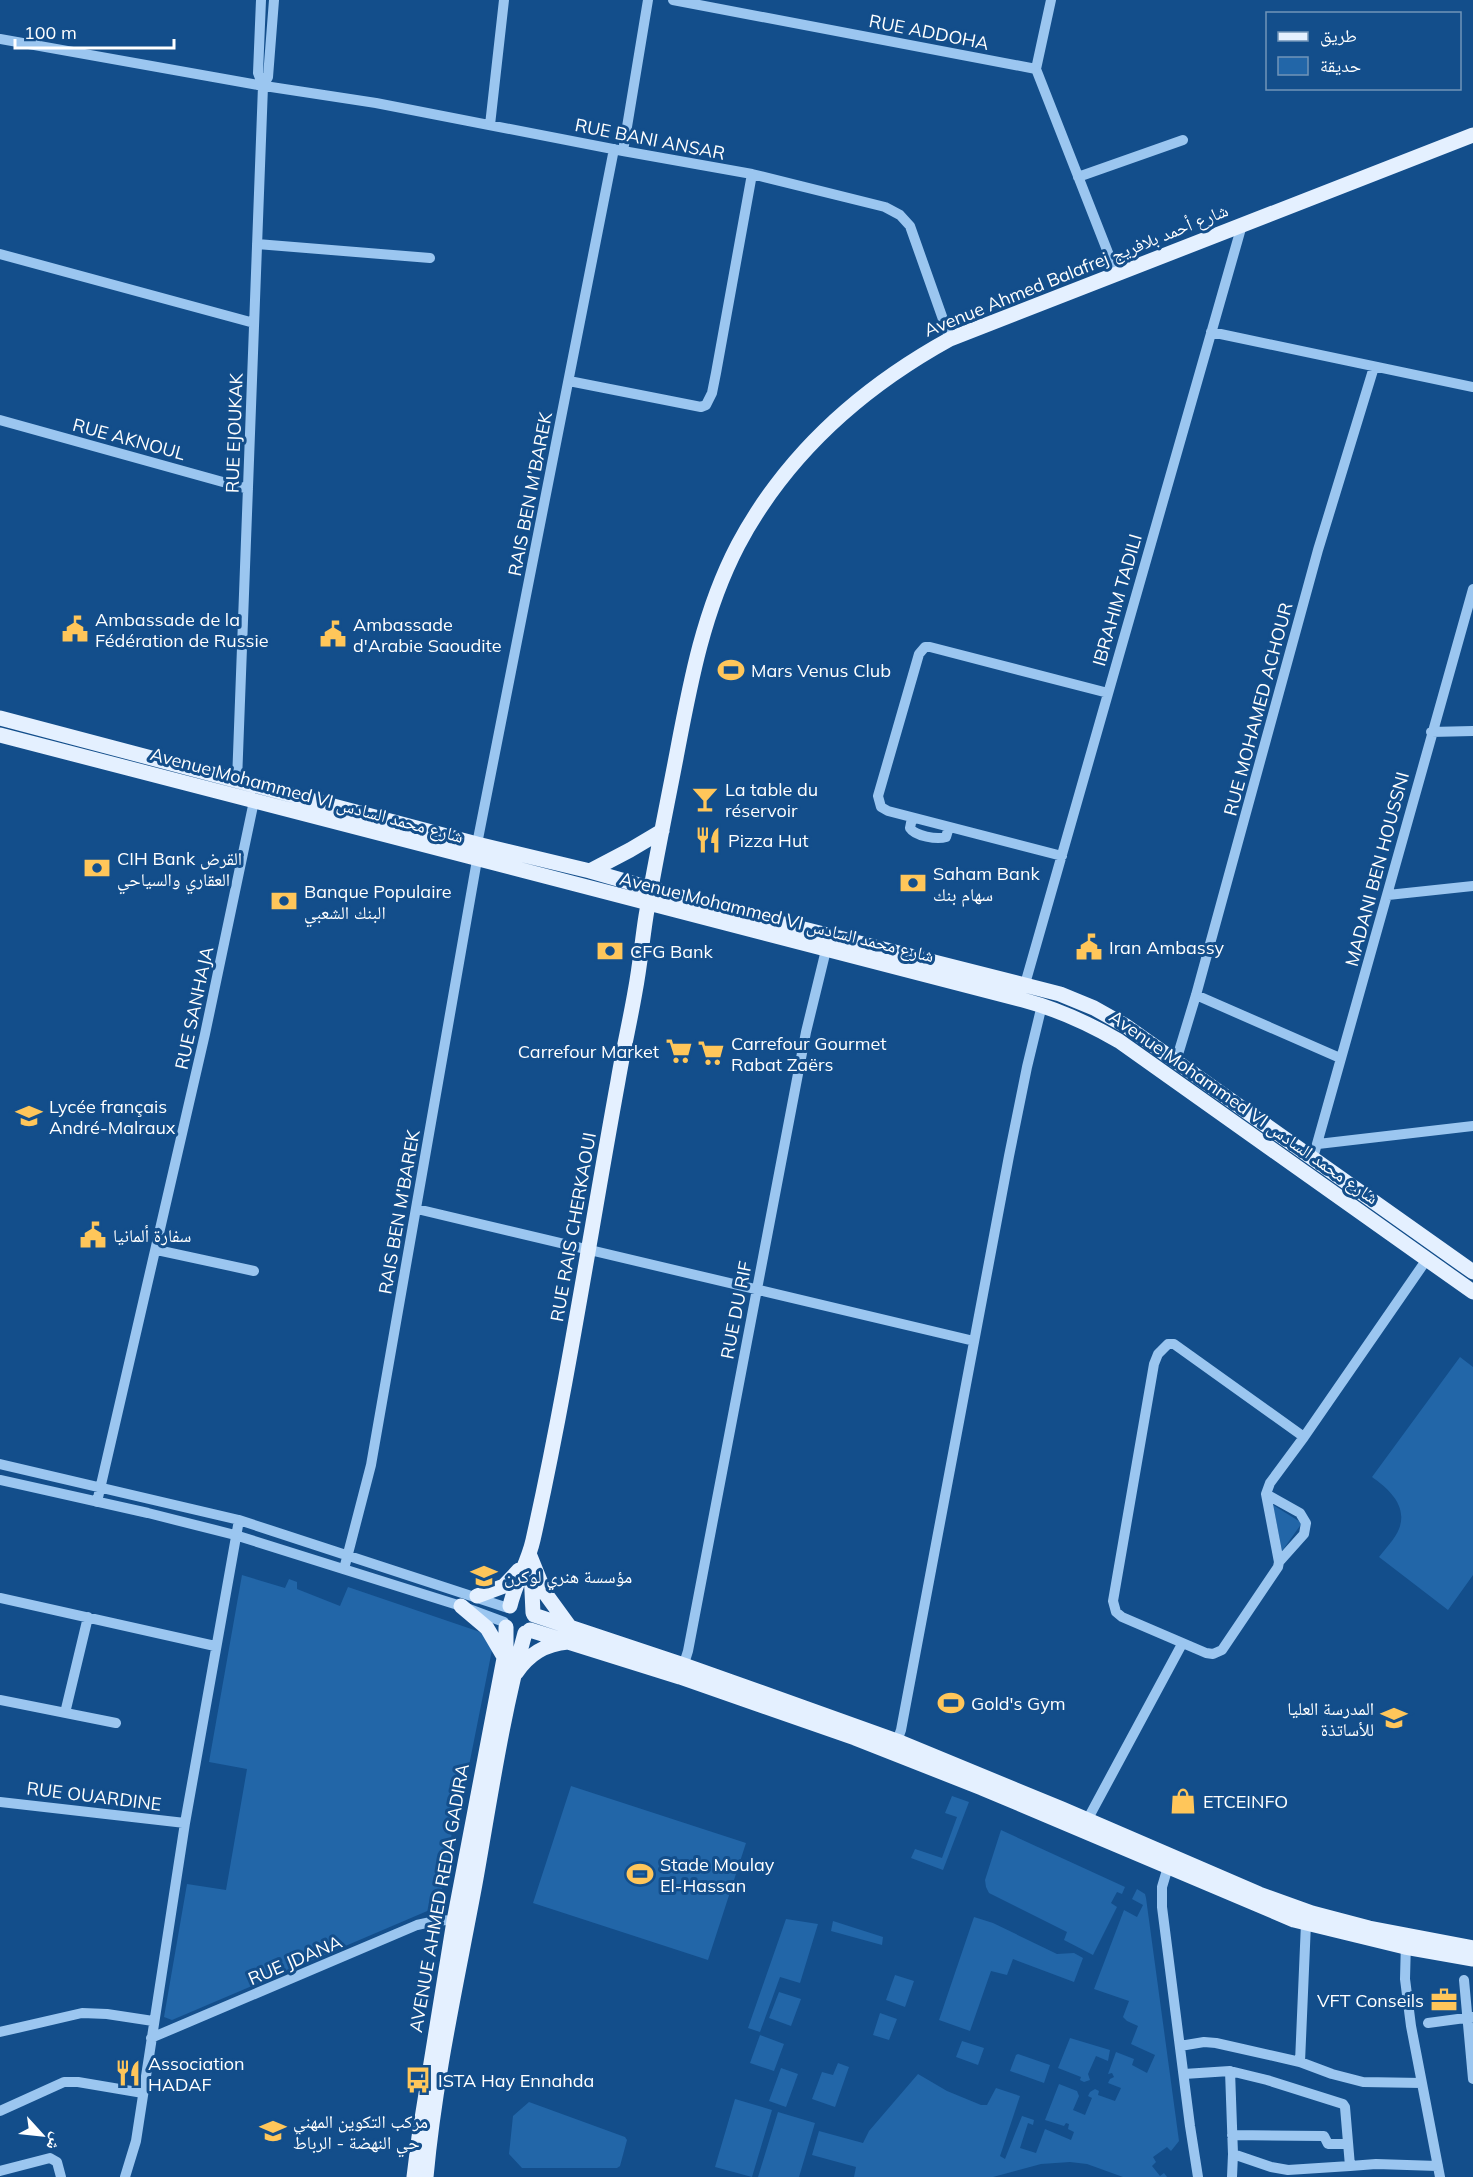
<svg xmlns="http://www.w3.org/2000/svg" width="1473" height="2177" font-family="Mulish,'Noto Naskh Arabic',sans-serif">
	<style>
		.green { fill: #2266a8 }
		.lines { fill: none; stroke-linecap: round; stroke-linejoin: round }
		.minor { stroke: #9bc6f0; stroke-width: 10 }
		.major { stroke: #e4f0ff; stroke-width: 15 }
		.labels { text-anchor: middle; dominant-baseline: central; stroke-width: 6; stroke-linejoin: round; paint-order: stroke }
		.street-label { font-size: 18px; fill: #fff; stroke: #134e8b }
		.poi-label { font-size: 18px; fill: #fff; stroke: #134e8b; text-anchor: start }
	</style>
	<rect width="100%" height="100%" fill="#134e8b"/>
	<path class="green" d="M1460 1357 1473 1367V1575L1448 1610 1379 1557C1385 1549 1395 1539 1399 1529 1408 1506 1389 1489 1372 1477Z
		M1273 1505 1302 1523 1282 1551Z
		M242 1575 285 1588 289 1579 297 1582V1589L340 1606 348 1587 486 1634 493 1645 458 1821H454L439 1906 172 2020 164 2017 187 1884 226 1890 247 1769 209 1762Z
		M571 1786 746 1843 708 1960 533 1903Z
		M952 1796 969 1802 943 1870 911 1858 915 1849 942 1858 957 1817 945 1813Z
		M1001 1830 1125 1887 1122 1894 1117 1892 1111 1903 1117 1907 1093 1955 1064 1940 1067 1932 989 1893 986 1887 985 1880Z
		M1137 1889 1145 1894 1146 1898 1179 2141 1171 2151 1167 2147 1153 2157 1156 2162 1152 2166 1160 2176 1164 2173 1167 2177H1123L1087 2164 1070 2162 1041 2164 993 2177H854L856 2167 812 2155 819 2131 863 2143 869 2131 918 2074 947 2091 981 2105H987L996 2088 1020 2096 1000 2156 1005 2159 1022 2116 1034 2120 1033 2125 1028 2123 1020 2148 1036 2153 1045 2129 1071 2140 1074 2132 1068 2129 1069 2124 1066 2123 1064 2126 1045 2120 1059 2084 1077 2091 1079 2096 1073 2110 1085 2115 1092 2098 1088 2096 1090 2092 1095 2089 1099 2091 1098 2095 1115 2101 1121 2088 1108 2083 1110 2079 1114 2077 1112 2073 1108 2074 1116 2052 1134 2059 1132 2065 1147 2073 1155 2055 1131 2044 1138 2026 1127 2021 1123 2017 1129 2001 1094 1989 1124 1910 1137 1917 1143 1905 1132 1899Z
		M974 1917 993 1923 1057 1954 1074 1953 1083 1958 1074 1982 1013 1959 1007 1975 991 1971 970 2031 939 2020Z
		M786 1919 818 1924 800 1983 780 1977 760 2032 748 2028Z
		M833 1921 883 1937 882 1945 831 1931Z
		M895 1975 914 1981 905 2007 886 2000Z
		M779 1992 801 1999 791 2026 769 2018Z
		M880 2013 897 2019 889 2040 873 2035Z
		M760 2035 784 2044 774 2071 750 2063Z
		M1070 2038 1110 2050 1108 2061 1096 2056 1088 2074 1090 2080 1084 2082 1080 2080 1081 2077 1058 2068Z
		M962 2041 984 2048 978 2065 956 2057Z
		M1018 2054 1050 2065 1044 2083 1010 2071 1016 2055Z
		M838 2063 849 2067 835 2107 812 2099 822 2072 833 2075Z
		M781 2068 798 2074 786 2107 769 2101Z
		M735 2099 772 2110 752 2177 715 2167Z
		M529 2102 625 2137 627 2140 620 2166 617 2168H522L509 2154 513 2116Z
		M778 2112 815 2123 799 2177H758Z"/>
	<g class="lines">
		<path class="minor" d="M261 0 258 73 263 86
			M673 0 1036 69
			M1051 0 1036 69 1116 273
			M0 39 258 85 376 103 623 151 752 174 885 207 900 215 910 226 950 339
			M490 125 504 0
			M623 151 648 0
			M1078 177 1183 140
			M257 244 430 258
			M0 254 254 323
			M1211 332 1473 387
			M569 381 701 407 706 405 712 393 716 373 752 174
			M0 420 248 489
			M1431 732 1473 731
			M237 781 263 86 268 77 274 0
			M912 818 910 828C915 836 937 840 946 837L949 827
			M477 844 614 149
			M1062 856 888 811 881 807 878 796 919 654 925 647H930L1108 693
			M1388 895 1473 886
			M1025 984 1242 225
			M1196 995 1340 1058
			M1176 1061 1196 995 1318 550 1374 367
			M1318 1144 1473 1126
			M1313 1158 1473 589
			M417 1209 974 1341
			M157 1250 254 1271
			M1304 1437 1174 1344H1168L1158 1354 1154 1364 1113 1601 1116 1612 1122 1617 1206 1653 1213 1654 1222 1650 1278 1567 1279 1562 1266 1494 1270 1483 1304 1437 1427 1259
			M0 1464 239 1520 508 1608
			M0 1480 148 1513 235 1535 461 1606 504 1622
			M1266 1494 1300 1513 1306 1523 1304 1534 1279 1562
			M97 1502 205 1034 254 801
			M344 1569 371 1465 477 860
			M0 1598 215 1646
			M682 1670 688 1651 806 1032 826 950
			M0 1700 116 1723
			M65 1713 88 1617
			M897 1741 901 1730 1009 1156 1027 1067 1042 1005
			M0 1802 185 1823
			M1084 1826 1182 1644
			M1170 1860 1162 1887V1907L1190 2126 1198 2177
			M1306 1923 1300 2062 1332 2074 1363 2082 1422 2083
			M1406 1941 1405 1979 1411 2026 1440 2177
			M1464 1980 1473 2079
			M1428 2023 1473 2017
			M0 2032 82 2013 107 2014 153 2021
			M151 2038 417 1925 440 1920 460 1921
			M1180 2046 1204 2042 1216 2043 1300 2062
			M1230 2071 1233 2154 1232 2177
			M1184 2074 1230 2071 1267 2080 1343 2104 1345 2107 1350 2166 1376 2164 1438 2166
			M0 2111 64 2082H78L143 2093
			M1232 2135 1324 2136 1328 2144H1348
			M1233 2154 1271 2167 1288 2170 1350 2166
			M0 2171 50 2158 57 2162 61 2177
			M125 2177 136 2141 185 1823 239 1520"/>
		<path class="major" d="M0 718 477 844 590 871 709 905 1060 994 1094 1008 1126 1026 1473 1272
			M0 735 1023 1000C1057 1009 1088 1023 1119 1041L1473 1292
			M590 871 630 850 662 831
			M530 1556 545 1593 569 1626
			M531 1570 533 1613
			M477 1596 504 1586 519 1570
			M461 1606 487 1628 504 1657
			M510 1606C515 1583 528 1563 533 1540 567 1388 590 1234 618 1081 623 1051 630 1021 635 992 640 966 642 941 646 916 655 863 666 810 676 758 690 684 703 612 738 545 787 453 861 388 950 339L1473 135
			M534 1615 684 1665 897 1741 1062 1809 1259 1894 1312 1913 1369 1928 1473 1948
			M530 1630 680 1677 855 1738 982 1788 1294 1920 1405 1947 1473 1959
			M516 1673C529 1654 545 1644 568 1642
			M414 2177 419 2137 454 1921 506 1648V1627
			M426 2177C435 2078 457 1981 475 1884 490 1800 502 1715 525 1633"/>
	</g>
	<defs>
		<g id="civic-bare" transform="scale(2.07)"><path d="M-.6-6.5H3V-4.5H.6V-3L4-1V1h2V6H-6V1h2V-1L-.6-3ZM-1.2 2.5V6h2.4V2.5Z" fill="#ffc65a" stroke="#134e8b" stroke-width="2.5" paint-order="stroke"/></g>
		<g id="stadium-bare" transform="scale(2.07)"><path d="M0-5a6.5 5 0 1 0 0 10a6.5 5 0 1 0 0-10ZM-3.5-1.8h7v3.6h-7Z" fill="#ffc65a" stroke="#134e8b" stroke-width="2.5" paint-order="stroke"/></g>
		<g id="bar-bare" transform="scale(2.07)"><path d="M-6-5H6L.8 .8V4.5H3.5V6h-7V4.5H-.8V.8Z" fill="#ffc65a" stroke="#134e8b" stroke-width="2.5" paint-order="stroke"/></g>
		<g id="restaurant-bare" transform="scale(2.07)"><path d="M-5-6h1v4h1v-4h1v4h1v-4h1v5L-1.5 .5V6h-2V.5L-5-1ZM5-6V6H3V1.5H1.5Q1.5-4 5-6Z" fill="#ffc65a" stroke="#134e8b" stroke-width="2.5" paint-order="stroke"/></g>
		<g id="bank-bare" transform="scale(2.07)"><path d="M-6-4H6V4H-6ZM0-2.3a2.3 2.3 0 1 0 0 4.6a2.3 2.3 0 1 0 0-4.6Z" fill="#ffc65a" stroke="#134e8b" stroke-width="2.5" paint-order="stroke"/></g>
		<g id="supermarket-bare" transform="scale(2.07)"><path d="M-6-5.5h2.5l.6 2H6L4.5 2H-2.5L-4.4-4H-6ZM-1.5 3.2a1.3 1.3 0 1 0 .1 0ZM3 3.2a1.3 1.3 0 1 0 .1 0Z" fill="#ffc65a" stroke="#134e8b" stroke-width="2.5" paint-order="stroke"/></g>
		<g id="school-bare" transform="scale(2.07)"><path d="M0-5L7-2L0 1L-7-2ZM-4 1L0 2.5L4 1V4Q0 6-4 4Z" fill="#ffc65a" stroke="#134e8b" stroke-width="2.5" paint-order="stroke"/></g>
		<g id="university-bare" transform="scale(2.07)"><path d="M0-5L7-2L0 1L-7-2ZM-4 1L0 2.5L4 1V4Q0 6-4 4Z" fill="#ffc65a" stroke="#134e8b" stroke-width="2.5" paint-order="stroke"/></g>
		<g id="shop-bare" transform="scale(2.07)"><path d="M-5-2.5h2.3a2.7 3.5 0 0 1 5.4 0H5L5.5 6h-11ZM-1.5-2.5h3a1.5 2.3 0 0 0-3 0Z" fill="#ffc65a" stroke="#134e8b" stroke-width="2.5" paint-order="stroke"/></g>
		<g id="office-bare" transform="scale(2.07)"><path d="M-6-3h4V-5.5h4V-3h4V5H-6ZM-1-4.5V-3h2v-1.5ZM-6 0V1H6V0Z" fill="#ffc65a" stroke="#134e8b" stroke-width="2.5" paint-order="stroke"/></g>
		<g id="bus-bare" transform="scale(2.07)"><path d="M-5-6H5V4H4V6H2V4H-2V6H-4V4H-5ZM-3.5-4V0h7V-4ZM-3.5 1.2v1.5H-2V1.2ZM2 1.2v1.5H3.5V1.2Z" fill="#ffc65a" stroke="#134e8b" stroke-width="2.5" paint-order="stroke"/></g>
	</defs>
	<g fill-rule="evenodd">
		<use href="#civic-bare" x="75" y="629"/>
		<use href="#civic-bare" x="333" y="634"/>
		<use href="#stadium-bare" x="731" y="670"/>
		<use href="#bar-bare" x="705" y="799"/>
		<use href="#restaurant-bare" x="708" y="840"/>
		<use href="#bank-bare" x="97" y="868"/>
		<use href="#bank-bare" x="913" y="883"/>
		<use href="#bank-bare" x="284" y="901"/>
		<use href="#civic-bare" x="1089" y="947"/>
		<use href="#bank-bare" x="610" y="951"/>
		<use href="#supermarket-bare" x="679" y="1051"/>
		<use href="#supermarket-bare" x="711" y="1053"/>
		<use href="#school-bare" x="29" y="1116"/>
		<use href="#civic-bare" x="93" y="1235"/>
		<use href="#school-bare" x="484" y="1576"/>
		<use href="#stadium-bare" x="951" y="1703"/>
		<use href="#university-bare" x="1394" y="1718"/>
		<use href="#shop-bare" x="1183" y="1801"/>
		<use href="#stadium-bare" x="640" y="1874"/>
		<use href="#office-bare" x="1444" y="2000"/>
		<use href="#restaurant-bare" x="128" y="2073"/>
		<use href="#bus-bare" x="418" y="2080"/>
		<use href="#university-bare" x="273" y="2131"/>
	</g>
	<g class="labels">
		<g class="street-label">
			<text transform="translate(929 32) rotate(11)">RUE ADDOHA</text>
			<text transform="translate(650 139) rotate(11)">RUE BANI ANSAR</text>
			<text transform="translate(1076 270) rotate(-22)">Avenue Ahmed Balafrej شارع أحمد بلافريج</text>
			<text transform="translate(234 433) rotate(-88)">RUE EJOUKAK</text>
			<text transform="translate(129 439) rotate(15)">RUE AKNOUL</text>
			<text transform="translate(530 494) rotate(-79)">RAIS BEN M’BAREK</text>
			<text transform="translate(1117 600) rotate(-74)">IBRAHIM TADILI</text>
			<text transform="translate(1258 709) rotate(-75)">RUE MOHAMED ACHOUR</text>
			<text transform="translate(307 795) rotate(15)">Avenue Mohammed VI شارع محمد السادس</text>
			<text transform="translate(1377 869) rotate(-75)">MADANI BEN HOUSSNI</text>
			<text transform="translate(777 917) rotate(14)">Avenue Mohammed VI شارع محمد السادس</text>
			<text transform="translate(194 1008) rotate(-78)">RUE SANHAJA</text>
			<text transform="translate(1244 1107) rotate(35)">Avenue Mohammed VI شارع محمد السادس</text>
			<text transform="translate(399 1212) rotate(-80)">RAIS BEN M’BAREK</text>
			<text transform="translate(573 1227) rotate(-80)">RUE RAIS CHERKAOUI</text>
			<text transform="translate(736 1310) rotate(-79)">RUE DU RIF</text>
			<text transform="translate(94 1796) rotate(7)">RUE OUARDINE</text>
			<text transform="translate(439 1898) rotate(-80)">AVENUE AHMED REDA GADIRA</text>
			<text transform="translate(295 1960) rotate(-23)">RUE JDANA</text>
		</g>
		<g class="poi-label">
			<text x="95" y="619">Ambassade de la<tspan x="95" dy="21">Fédération de Russie</tspan></text>
			<text x="353" y="624">Ambassade<tspan x="353" dy="21">d'Arabie Saoudite</tspan></text>
			<text x="751" y="670">Mars Venus Club</text>
			<text x="725" y="789">La table du<tspan x="725" dy="21">réservoir</tspan></text>
			<text x="728" y="840">Pizza Hut</text>
			<text x="117" y="858">CIH Bank القرض<tspan x="117" dy="21">العقاري والسياحي</tspan></text>
			<text x="933" y="873">Saham Bank<tspan x="933" dy="21">سهام بنك</tspan></text>
			<text x="304" y="891">Banque Populaire<tspan x="304" dy="21">البنك الشعبي</tspan></text>
			<text x="1109" y="947">Iran Ambassy</text>
			<text x="630" y="951">CFG Bank</text>
			<text x="731" y="1043">Carrefour Gourmet<tspan x="731" dy="21">Rabat Zaërs</tspan></text>
			<text x="659" y="1051" text-anchor="end">Carrefour Market</text>
			<text x="49" y="1106">Lycée français<tspan x="49" dy="21">André-Malraux</tspan></text>
			<text x="113" y="1235">سفارة ألمانيا</text>
			<text x="504" y="1576">مؤسسة هنري لوكرن</text>
			<text x="971" y="1703">Gold's Gym</text>
			<text x="1374" y="1708" text-anchor="end">المدرسة العليا<tspan x="1374" dy="21">للأساتذة</tspan></text>
			<text x="1203" y="1801">ETCEINFO</text>
			<text x="660" y="1864">Stade Moulay<tspan x="660" dy="21">El-Hassan</tspan></text>
			<text x="1424" y="2000" text-anchor="end">VFT Conseils</text>
			<text x="148" y="2063">Association<tspan x="148" dy="21">HADAF</tspan></text>
			<text x="438" y="2080">ISTA Hay Ennahda</text>
			<text x="293" y="2121">مركب التكوين المهني<tspan x="293" dy="21">حي النهضة - الرباط</tspan></text>
		</g>
	</g>
	<rect x="1266" y="12" width="195" height="78" fill="#134e8b" stroke="#7195b9" stroke-width="1.5"/>
	<rect x="1278" y="32" width="30" height="9" fill="#e4f0ff" stroke="#7195b9" stroke-width="1.5"/>
	<text x="1320" y="42" font-size="18" fill="#ffffff">طريق</text>
	<rect x="1278" y="57" width="30" height="18" fill="#2266a8" stroke="#7195b9" stroke-width="1.5"/>
	<text x="1320" y="72" font-size="18" fill="#ffffff">حديقة</text>
	<g transform="translate(42 2135) rotate(117)" stroke="#134e8b" stroke-width="4.5" paint-order="stroke">
	<path d="M0-4.5L10 22L0 15L-10 22Z" fill="#ffffff"/>
	<text y="-9" font-size="16" font-weight="bold" text-anchor="middle" fill="#ffffff">ش</text>
	</g>
	<path d="M15 39v9h159v-9" fill="none" stroke="#ffffff" stroke-width="3"/>
	<text x="24" y="39" font-size="18" fill="#ffffff" stroke="#134e8b" stroke-width="4.5" paint-order="stroke">100 m</text>
</svg>
